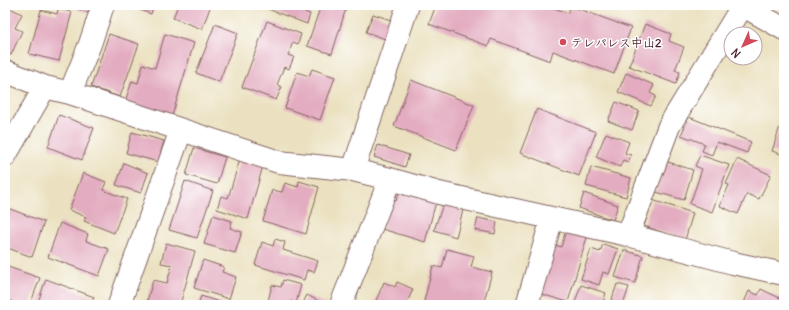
<svg xmlns="http://www.w3.org/2000/svg" width="789" height="310" font-family="Delius,'Klee One',sans-serif">
	<style>
		.building { fill: #e3acc0 }
		.lines { fill: none; stroke-linecap: round; stroke-linejoin: round }
		.minor-casing { stroke: #82635f; stroke-width: 24 }
		.minor { stroke: #fff; stroke-width: 22 }
		.poi-dot { fill: #d1495b; stroke: #fff; stroke-width: 1.5 }
		.labels { text-anchor: middle; dominant-baseline: central; stroke-width: 3; stroke-linejoin: round; paint-order: stroke }
		.poi-label { font-size: 12px; font-weight: bold; fill: #4a1f2b; stroke: #fff; text-anchor: start }
	</style>
	<rect width="100%" height="100%" fill="#fff"/>
	<filter id="ink" filterUnits="userSpaceOnUse"><feTurbulence type="fractalNoise" baseFrequency=".025" numOctaves="2"/><feDisplacementMap in="SourceGraphic" scale="8" xChannelSelector="R" yChannelSelector="G"/><feConvolveMatrix kernelMatrix="1 2 1 2 8 2 1 2 1" color-interpolation-filters="sRGB"/></filter>
	<filter id="wash" filterUnits="userSpaceOnUse"><feTurbulence type="fractalNoise" baseFrequency=".012" numOctaves="4" result="noise"/><feDisplacementMap in="SourceGraphic" scale="16" xChannelSelector="R" yChannelSelector="G"/><feGaussianBlur stdDeviation="0.9" result="paint"/><feColorMatrix in="noise" values="0 0 0 0 0 0 0 0 0 0 0 0 0 0 0 0 0 1.4 0 .05"/><feComposite in="paint" operator="in"/></filter>
	<g filter="url(#wash)">
		<rect width="100%" height="100%" fill="#ebe1c0"/>
		<g id="blocks">
			<path class="building" d="M68 5H91L88 13Z
				M127 5H154L151 14Z
				M178 5H211L202 29 173 18Z
				M269 5H287L310 14 307 24 268 9Z
				M321 5H347L332 54 307 46Z
				M436 5H546L568 13 571 6 631 28 614 74 553 51 550 61 491 39 488 46 429 24Z
				M6 6 22 14 15 28 22 31 11 55 5 53Z
				M58 9 72 12 59 61 29 54 41 10 57 14Z
				M373 14 394 21 388 40 366 32Z
				M267 21 301 34 298 44 293 42 288 55 294 57 289 69 284 67 277 85 282 87 276 100 242 87Z
				M215 24 238 33 219 82 196 73Z
				M645 24 671 34 669 41 684 47 675 70 680 72 676 84 629 66Z
				M109 34 139 44 120 97 91 87Z
				M165 34 194 43 172 116 125 102 132 81 138 83 143 64 155 68Z
				M312 69 335 77 320 120 285 108 297 72 309 76Z
				M626 73 654 85 650 93 656 96 651 106 618 92Z
				M411 80 474 105 456 150 394 126Z
				M616 102 639 111 632 130 608 121Z
				M537 109 596 132 579 176 520 153Z
				M784 114V155L772 151Z
				M59 115 94 128 82 160 48 147Z
				M689 117 751 142 747 153 717 142 712 155 702 151 705 144 681 135Z
				M132 132 164 141 158 162 126 153Z
				M606 133 629 142 625 153 631 155 628 162 623 160 620 167 596 157Z
				M378 145 409 155 405 167 374 157Z
				M194 148 225 157 217 184 186 175Z
				M700 155 729 165 712 212 690 204 702 169 695 166Z
				M240 159 263 166 248 219 217 209 221 196 228 198Z
				M737 159 771 175 759 199 747 194 738 214 720 206 729 185 726 184Z
				M665 161 693 170 684 200 656 192Z
				M124 163 148 173 141 193 116 185Z
				M591 167 631 178 626 197 586 186Z
				M83 173 106 182 103 190 127 199 114 233 84 221 86 217 69 210Z
				M185 181 213 191 197 238 169 230Z
				M299 181 319 187 306 234 263 221 272 190 282 192 285 183 298 187Z
				M399 192 436 202 425 242 382 229 391 199 396 201Z
				M584 193 618 205 613 220 579 208Z
				M652 200 693 213 685 240 644 226Z
				M443 204 463 210 456 237 434 230Z
				M5 207 44 222 32 257 5 247Z
				M213 215 232 221 230 228 242 232 235 253 204 244Z
				M478 218 497 222 495 234 475 230Z
				M60 223 88 234 86 241 109 249 99 276 48 257Z
				M566 230 587 237 568 302 541 294 555 245 561 247Z
				M275 239 285 242 283 250 318 261 314 272 307 270 304 280 255 265 262 242 273 246Z
				M166 243 195 251 180 305H146L153 280 167 283 172 265 161 263Z
				M603 244 618 249 609 274 603 272 599 285 581 279 591 249 600 252Z
				M447 249 474 256 471 267 492 272 483 305H423L433 266 442 268Z
				M624 250 643 256 635 283 615 277Z
				M203 260 224 267 222 272 236 277 229 299 194 288Z
				M5 266 40 278 30 305H21L5 299Z
				M46 279 94 297 91 305H37Z
				M283 280 301 285 296 303 291 301 290 305H267L272 285 281 287Z
				M384 282 395 287 397 282 413 289 406 305H374Z
				M617 284 629 287 623 305H610Z
				M581 285 606 293 602 305H574Z
				M761 289 784 300V305H743L749 291 758 295Z
				M307 295 327 305H302Z
				M201 296 228 305H198Z"/>
		</g>
	</g>
	<g filter="url(#ink)">
		<use href="#blocks" fill-opacity="0" stroke="#82635f" stroke-width="1"/>
		<g class="lines">
			<g class="minor-casing">
				<path id="minor" d="M742 5 784 29
					M5 71 45 87 70 93 279 162 353 170 390 179 439 193 628 235 733 263 784 274
					M70 93 90 44 103 5
					M5 156 45 87
					M353 170 408 5
					M628 235 669 126 743 5
					M119 305 181 130
					M341 305 390 179
					M527 305 552 218"/>
			</g>
			<use href="#minor" class="minor"/>
		</g>
	</g>
	<circle class="poi-dot" cx="563" cy="42" r="4"/>
	<g class="labels">
		<g class="poi-label">
			<text x="571" y="42">テレパレス中山2</text>
		</g>
	</g>
	<rect width="789" height="310" fill="none" stroke="#fff" stroke-width="20"/>
	<g transform="translate(743 46) rotate(225)"><circle r="19" fill="#ffffff" stroke="#b7a5aa"/>
	<path d="M0-3L7 15L0 10L-7 15Z" fill="#d1495b"/>
	<text y="-6" font-size="11" font-weight="bold" text-anchor="middle" fill="#4a1f2b">N</text>
	</g>
</svg>
